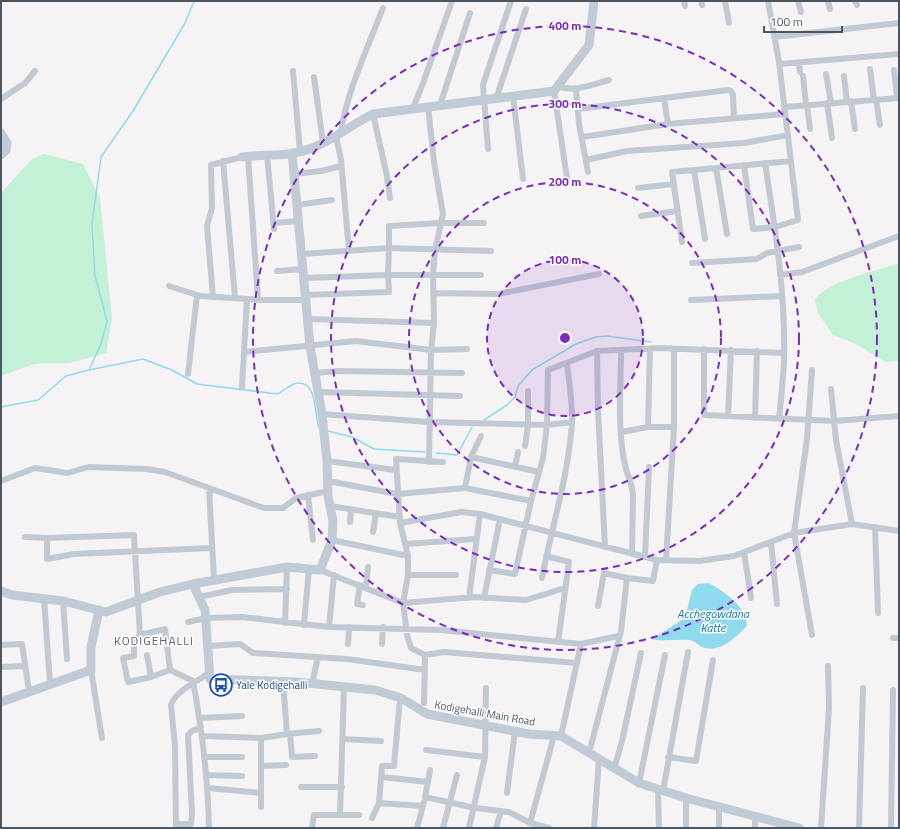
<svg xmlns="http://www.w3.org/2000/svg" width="900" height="829" font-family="'Titillium Web',sans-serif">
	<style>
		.green { fill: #c3f1d5 }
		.water { fill: #90daee }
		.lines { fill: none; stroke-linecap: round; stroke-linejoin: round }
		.stream { stroke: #90daee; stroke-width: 1.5 }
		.street { stroke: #c1cad2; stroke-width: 6 }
		.secondary { stroke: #c1cbd6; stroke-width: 9 }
		.ring { fill: none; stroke: #7b2cbf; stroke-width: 2; stroke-dasharray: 7 5 }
		.labels { text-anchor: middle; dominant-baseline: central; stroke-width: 3; stroke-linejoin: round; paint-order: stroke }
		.transit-label { font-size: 11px; fill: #164399; stroke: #fff; text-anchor: start }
		.street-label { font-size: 11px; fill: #4a5661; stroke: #fff }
		.water-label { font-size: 12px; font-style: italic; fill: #0c7c9b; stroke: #fff }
		.neighbourhood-label { font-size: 12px; letter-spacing: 1px; fill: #5f6368; stroke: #fff }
		.centre { fill: #7b2cbf; stroke: #fff; stroke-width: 2 }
		.ring-label { font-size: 12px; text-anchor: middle; font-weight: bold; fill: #7b2cbf; stroke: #fff; stroke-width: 3; stroke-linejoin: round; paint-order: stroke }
	</style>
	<rect width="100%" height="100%" fill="#f5f3f3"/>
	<path class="green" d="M44 154 83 164 100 198 112 319 106 353 70 363 34 364 1 376V193L32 159Z
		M899 263V361L886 362 856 344 833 335 818 313 815 300C826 281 878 271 899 263Z"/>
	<path class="water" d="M709 583C726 593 745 605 747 626 736 637 720 654 702 647 698 645 694 640 689 640 676 639 664 642 652 639L685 618 692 590 698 584Z"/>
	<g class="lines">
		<path class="stream" d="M89 370 101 344 107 321 95 276 92 224 101 157 133 111 185 23 194 1
			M1 407 38 400 66 376 89 370 143 359 172 370 197 384 277 394C285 391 290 383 299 383 318 383 314 416 319 428
			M484 420 507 405 515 397 518 386 532 370 576 344 596 337 607 336 651 342
			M328 431 352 437 374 449 425 452
			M436 453 457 455 472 427"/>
		<path class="street" d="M684 1 685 6
			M701 1 702 5
			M725 1 729 23
			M798 1 801 12
			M828 1 830 9
			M855 1 857 5
			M774 37 899 23
			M799 63 800 72
			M779 64 899 54
			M870 69 874 100
			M894 70 897 98
			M293 71 300 151
			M826 74 831 103
			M803 76 806 105
			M844 76 847 102
			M314 77 323 143
			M559 86C573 93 594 84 609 80
			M576 88 579 124 588 172
			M554 91 567 178
			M513 96 523 179
			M664 98 668 124
			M1 99 25 83 35 71
			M496 99 526 9
			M876 100 880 125
			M851 101 855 129
			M827 103 832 138
			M440 105 470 13
			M807 105 810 129
			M428 106 434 162 443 214 435 250 433 274 434 323 431 350 429 462
			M785 107 899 98
			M413 108 422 86 452 1
			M578 109 728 90 731 91 733 95 734 118
			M373 114 387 176 390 198
			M341 132C347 91 368 47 383 8
			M336 136 341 160 349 251
			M582 137 668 124 785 114
			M488 149 483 85 511 1
			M267 155 274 229
			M248 156 258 299
			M586 160 627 151 744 143 788 135
			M223 161 235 297
			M765 163C775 228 786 295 784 361 783 380 781 400 779 419
			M744 165 753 229 775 227 798 220 779 62 768 1
			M716 168 727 234
			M694 170 705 239
			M294 174 321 171 341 166
			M638 188 674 184
			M297 205 332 200
			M641 216 678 211
			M274 223 299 221
			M484 223H441L389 226V248L491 251
			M682 242 672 172 791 161
			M302 254 389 248 388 275 304 278
			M692 263 757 259 767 253 799 247
			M277 271 303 269
			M780 275 802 272 899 236
			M169 286 200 296 262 300H306
			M433 293 498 294 599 274
			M305 295 389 292 388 275H481
			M213 297 207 226 212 208 211 165 242 157
			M691 300 782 296
			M308 319 434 323
			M650 349 648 427H674
			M704 349V415L834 421 899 416
			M597 351 598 410 605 547
			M621 351C621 388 617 428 625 465 627 475 632 483 633 494L632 554
			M244 352 356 341 431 350 467 349
			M812 370 807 439 794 533 812 635
			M314 373 339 371 462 373
			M188 374 197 295
			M242 387 247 299
			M831 389 836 440 852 524
			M318 392 460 396
			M322 414 429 422 547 425 548 370 597 351 659 348 784 353
			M728 416 731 350
			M755 418 757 351
			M621 432 648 427
			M525 446 528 425V391
			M471 457 481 436
			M327 461 396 470
			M443 462 396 459 400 523 408 556V575L403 603 474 597 526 600 565 588
			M515 466 518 452
			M1 481 35 468 68 473 88 467 147 469 165 472 264 508H283L296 498 328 491
			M328 481 397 494 465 488 531 501
			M209 488 214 579
			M465 488 471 457 539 472
			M308 495 313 540
			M330 506 400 517
			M350 522 351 510
			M400 523 461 512 480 514 657 560 699 561 734 556 794 533 852 524 899 531
			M875 527 878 613
			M373 532 376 513
			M25 537 47 538 134 535 140 635
			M47 538V559L74 554 211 548
			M332 540 408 556
			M771 542 777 604
			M406 544 475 539
			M744 552 751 598
			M546 556 569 562 558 642
			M645 557 649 467
			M666 560 674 427V349
			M320 570 403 603 407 635 411 648 425 655 424 703
			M489 570 515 574 531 501 543 458 547 425 572 422
			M408 575H456
			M542 578C552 526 568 477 572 424 573 404 569 383 567 363
			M360 585 357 604 363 605
			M366 587 368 567
			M199 597 232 590 287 589
			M44 598 50 684
			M469 598 480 514
			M484 598 500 519
			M63 601 67 659
			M598 606 604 573 627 578
			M188 622 206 618 242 617 329 627 441 630 581 644 618 636
			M285 623 287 567
			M304 625 309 568
			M329 627 334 575
			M893 638H899
			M348 644 349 627
			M382 644 383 627
			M1 645 22 644 29 691
			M208 646 240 644 253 653 347 659 425 670
			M147 655 151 677 128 682 123 658 134 656V641L140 635 165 629 170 670 193 681C202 730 208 778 209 828
			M425 655 444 652 577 663
			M1 667 24 666
			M91 670 102 738
			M151 677 170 670
			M283 682 287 734 319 731
			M312 684 318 657
			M400 698 394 766H382L379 803 423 806
			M199 718 242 716
			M290 734 292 757 315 756
			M202 736 261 738 287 734
			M561 736 581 644
			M343 739 381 741
			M426 750 485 757
			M589 753 621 631 627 578 653 581 657 560
			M205 757H242
			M668 757 696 761 713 660
			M261 766 286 765
			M614 769 622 741 641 653
			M207 775 242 776
			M382 777 428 782 425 797 475 808 509 812 530 823 554 736
			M428 782 430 770
			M639 783 665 655
			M301 787H342
			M208 788 261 793
			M658 790 659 828
			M663 791 688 652
			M507 793 515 731
			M686 798V828
			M719 806V828
			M261 807V738
			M340 815 344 687
			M372 818 379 803
			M530 823 549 828
			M176 824H191L192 813 188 735 192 731 201 727
			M176 828 175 746 171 705C176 690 199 681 210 672
			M312 828 314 815H359
			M417 828 424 802
			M443 828 457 775
			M469 828 485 757 486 688
			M496 828 501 811
			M594 828 599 759
			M755 828V816
			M821 828 829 708 828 666
			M859 828 863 688
			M891 828 893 690"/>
		<path class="secondary" d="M1 133 7 143 6 150 1 155
			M242 157C265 154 290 157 312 148 334 140 352 124 373 114L554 91 589 45 594 1
			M193 584 287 567 320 570 332 540 333 521 328 496 327 461 322 414 310 346 292 153
			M1 591 12 595 63 601 106 612 160 592 193 584 205 610 210 679 297 682 375 690 401 698 427 714 529 734 561 736 639 783 686 798 799 828
			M1 702 91 670V647L99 610"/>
	</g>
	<circle cx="565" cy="338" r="78" fill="#7b2cbf" fill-opacity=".12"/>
	<g class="ring">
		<circle cx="565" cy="338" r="78"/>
		<circle cx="565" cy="338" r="156"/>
		<circle cx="565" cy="338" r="234"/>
		<circle cx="565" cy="338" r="312"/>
	</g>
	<defs>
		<g id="bus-ring" transform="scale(1.15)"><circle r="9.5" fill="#fff" stroke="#1a4fb4" stroke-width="1.5"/><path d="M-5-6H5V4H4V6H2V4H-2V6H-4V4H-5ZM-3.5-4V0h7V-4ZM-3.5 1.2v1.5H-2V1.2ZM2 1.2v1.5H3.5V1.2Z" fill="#1a4fb4"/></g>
	</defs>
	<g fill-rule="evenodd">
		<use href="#bus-ring" x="221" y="685"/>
	</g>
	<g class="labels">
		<g class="transit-label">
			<text x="236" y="685">Yale Kodigehalli</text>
		</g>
		<g class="street-label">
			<text transform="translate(485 713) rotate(10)">Kodigehalli Main Road</text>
		</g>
		<g class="water-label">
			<text x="713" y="613">Acchegowdana<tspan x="713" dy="14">Katte</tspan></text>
		</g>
		<g class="neighbourhood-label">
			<text x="154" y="640">KODIGEHALLI</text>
		</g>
	</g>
	<circle cx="565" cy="338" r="6" class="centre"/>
	<g class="ring-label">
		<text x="565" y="30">400 m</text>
		<text x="565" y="108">300 m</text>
		<text x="565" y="186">200 m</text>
		<text x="565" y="264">100 m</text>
	</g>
	<rect width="900" height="829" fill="none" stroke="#4a5661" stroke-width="4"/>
	<path d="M764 26v6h78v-6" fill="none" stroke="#4a5661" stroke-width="2"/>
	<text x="770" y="26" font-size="12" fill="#4a5661" stroke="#ffffff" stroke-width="3" paint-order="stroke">100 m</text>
</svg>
